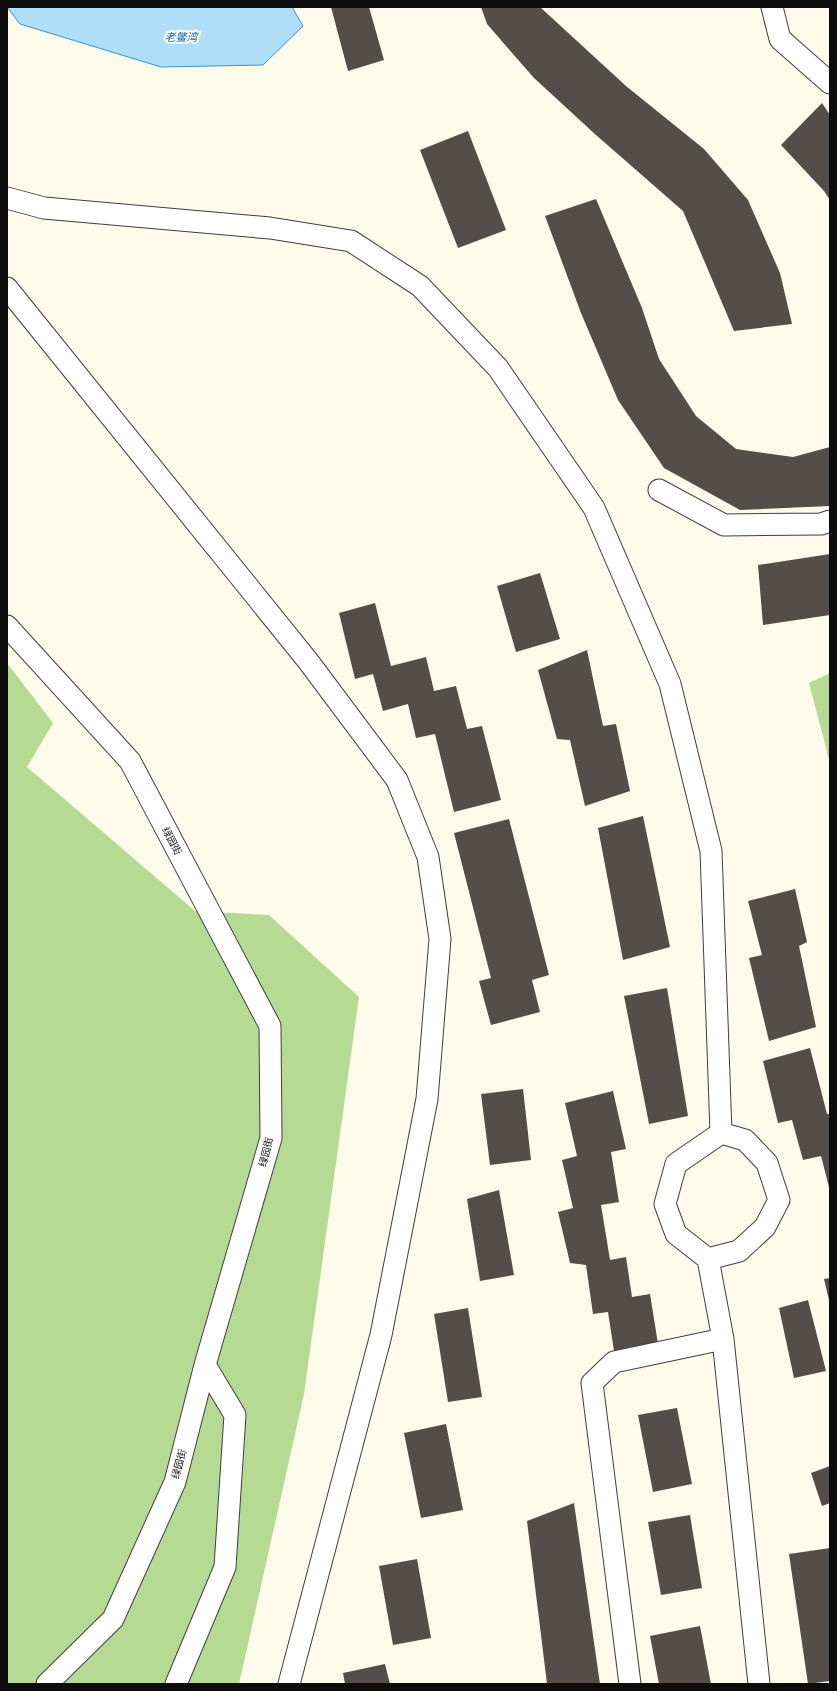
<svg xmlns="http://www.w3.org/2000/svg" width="837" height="1691" font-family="'Times New Roman','Noto Sans SC',serif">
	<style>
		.forest { fill: #b5db93 }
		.water { fill: #aedef8; stroke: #3396d1 }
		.building { fill: #554d48 }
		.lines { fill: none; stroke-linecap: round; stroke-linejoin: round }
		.street-casing { stroke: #3f3f3f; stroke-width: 23 }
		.street { stroke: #fff; stroke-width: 21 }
		.labels { text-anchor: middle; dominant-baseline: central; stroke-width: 4; stroke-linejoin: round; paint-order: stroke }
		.street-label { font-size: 10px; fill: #0c0c0c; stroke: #fff }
		.water-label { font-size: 11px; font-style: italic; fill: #1266a0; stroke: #fff }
	</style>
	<rect width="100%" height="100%" fill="#fffbeb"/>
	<path class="forest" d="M7 663 53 723 27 767 195 911 269 915 359 997 304 1394 239 1684H7Z
		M830 673V763L809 683Z"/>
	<path class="water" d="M7 7H292L303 26 263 65 161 67 20 24Z"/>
	<path class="building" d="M331 7H369L384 60 348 71Z
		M481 7H540L626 86 704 149 748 200 780 273 792 324 734 331 683 211 596 135 534 78 487 24Z
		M822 103 830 115V200L824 191 781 145Z
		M468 131 506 230 458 248 420 150Z
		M596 199 642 308 659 359 696 416 736 449 793 457 830 447V506L740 510 664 468 618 400 581 313 545 216Z
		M830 554V615L763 625 758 565Z
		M540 573 560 639 516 652 497 586Z
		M375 603 391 666 426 657 434 691 456 686 467 729 482 726 501 800 454 812 435 734 416 738 408 704 383 711 373 674 355 679 339 613Z
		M587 650 603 726 616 724 630 791 585 806 570 740 557 739 538 670Z
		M643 816 670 947 623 960 598 828Z
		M509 819 549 975 532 980 540 1012 491 1025 479 981 491 978 454 833Z
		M795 889 807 942 799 946 816 1027 769 1041 749 958 762 955 748 901Z
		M667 988 688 1116 649 1124 624 996Z
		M810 1048 827 1114H830V1191L821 1156 803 1160 792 1120 778 1123 763 1061Z
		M523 1089 531 1160 490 1165 481 1094Z
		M613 1091 626 1149 611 1152 619 1202 601 1205 610 1260 626 1257 632 1297 650 1294 658 1344 614 1351 608 1312 593 1314 586 1265 570 1263 558 1212 573 1208 562 1160 577 1156 565 1103Z
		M499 1190 514 1275 480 1281 467 1199Z
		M830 1278V1300H829L824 1279Z
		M808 1300 826 1371 794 1378 779 1308Z
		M468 1308 482 1397 448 1402 434 1314Z
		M677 1408 692 1484 653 1492 638 1415Z
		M446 1424 463 1510 421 1518 404 1433Z
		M830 1466V1503L822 1506 811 1473Z
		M574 1503 600 1684H547L527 1521Z
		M690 1515 702 1588 661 1595 648 1522Z
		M830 1548V1681L808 1684 789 1554Z
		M417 1559 431 1638 393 1645 379 1566Z
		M700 1626 711 1684H659L650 1636Z
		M385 1664 390 1684H345L343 1673Z"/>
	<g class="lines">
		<g class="street-casing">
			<path id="street" d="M772 7 780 39 830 83
				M7 198 44 208 270 228 351 241 420 286 498 368 594 508 670 684 711 851 721 1133
				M7 288 308 661 397 780 428 857 440 939 427 1099 381 1335 289 1684
				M659 490 724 525 821 524 830 521
				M7 626 130 761 270 1026 271 1138 205 1365 175 1482 113 1619 47 1684
				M708 1259 739 1251 765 1227 779 1200 767 1163 745 1140 721 1133 676 1164 665 1204 676 1234 708 1259 723 1339 759 1684
				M176 1684 225 1567 235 1415 205 1365
				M630 1684 592 1383 614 1362 723 1339"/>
		</g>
		<use href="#street" class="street"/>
	</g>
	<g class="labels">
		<g class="street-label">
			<text transform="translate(172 841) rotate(62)">绿园街</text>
			<text transform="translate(266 1152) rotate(-76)">绿园街</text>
			<text transform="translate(179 1464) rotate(-75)">绿园街</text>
		</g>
		<g class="water-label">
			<text x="181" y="37">老鳖湾</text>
		</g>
	</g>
	<rect width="837" height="1691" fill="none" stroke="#0c0c0c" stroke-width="16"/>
</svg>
